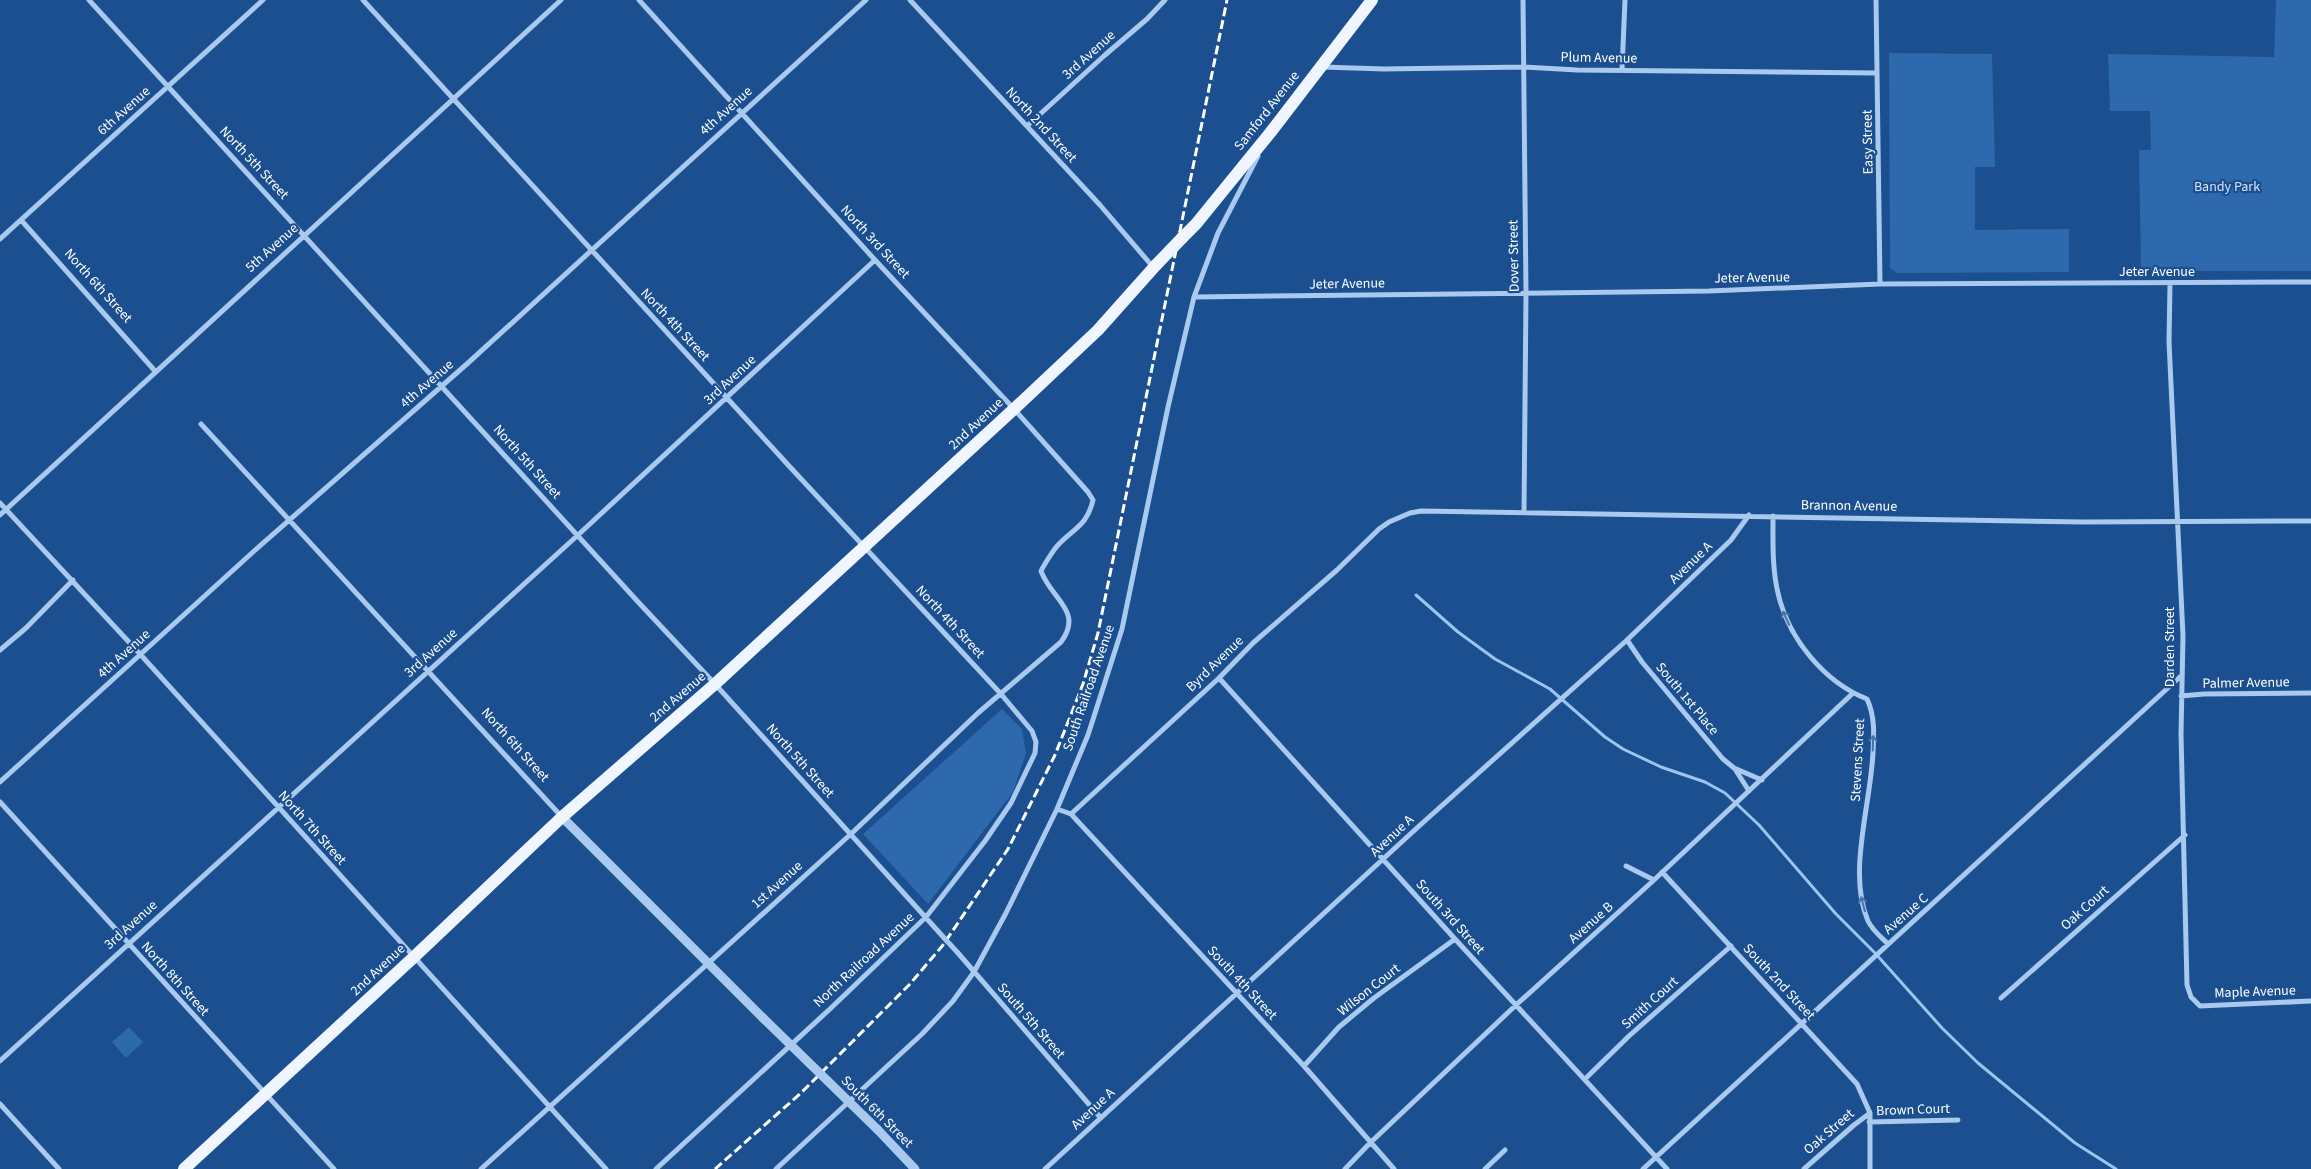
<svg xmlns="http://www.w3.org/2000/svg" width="2311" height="1169" font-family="'Source Sans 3',sans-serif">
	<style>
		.green { fill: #2e69ad }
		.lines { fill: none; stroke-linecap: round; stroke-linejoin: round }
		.stream { stroke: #9cc4f0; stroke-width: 3 }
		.minor { stroke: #a9c9ee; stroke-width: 5 }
		.tertiary { stroke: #a9c9ee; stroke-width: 9 }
		.primary { stroke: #f0f6ff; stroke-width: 12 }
		.rail { stroke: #fff; stroke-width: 3; stroke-dasharray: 9 4; stroke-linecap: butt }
		.minor-bridge { stroke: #a9c9ee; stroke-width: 5 }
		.tertiary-bridge { stroke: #a9c9ee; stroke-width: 9 }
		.primary-bridge { stroke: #f0f6ff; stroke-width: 12 }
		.oneway { stroke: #4674ac }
		.labels { text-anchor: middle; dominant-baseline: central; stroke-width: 4.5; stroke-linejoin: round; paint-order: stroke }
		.street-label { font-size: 14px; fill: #fff; stroke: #1b4f8f }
		.park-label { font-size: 14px; fill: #cfe3fa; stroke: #1b4f8f }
	</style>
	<rect width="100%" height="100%" fill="#1b4f8f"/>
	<path class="green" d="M2276 0H2311V271H2141L2139 150H2151L2150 111H2110L2108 54 2274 57Z
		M1889 53 1992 54 1995 167H1975V230L2069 229V272L1897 273 1890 268Z
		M1002 709 1022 729 1026 753 1013 792 928 904 863 834Z
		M129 1027 143 1042 126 1058 112 1042Z"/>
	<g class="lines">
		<path class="stream" d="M1416 595 1458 632 1495 659 1550 689 1605 737 1623 749 1661 767 1705 782 1725 793 1759 825 1836 914 1875 953 1942 1028 1978 1063 2075 1143 2116 1169"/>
		<path class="minor" d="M89 0 640 604 715 684 946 940
			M363 0 790 467 1001 694 1032 731 1036 742 1035 753 1011 803 985 841 926 917 831 1008 656 1169
			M910 0 1100 205 1153 267
			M1523 0 1526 293 1524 512
			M1876 0 1880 284
			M1322 67 1384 69 1524 67 1577 70 1876 73
			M1622 70 1625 0
			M1027 126 1105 55 1147 19 1165 0
			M21 220 155 371
			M0 239 263 0
			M2170 284 2169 342 2183 636 2181 734 2187 985 2191 997 2200 1006 2311 1001
			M1194 297 1709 291 1880 284 2311 282
			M201 424 561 816
			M0 503 140 654 606 1169
			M0 515 561 0
			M1773 516C1773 541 1772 569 1778 593 1788 638 1824 682 1867 699 1875 716 1874 734 1873 752 1871 804 1847 873 1868 921 1873 931 1881 937 1888 944
			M1627 640 1642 662 1723 759 1734 768 1762 780
			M0 650 26 628 73 580
			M1219 678 1455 939 1667 1169
			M2181 696 2204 694 2311 693
			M1735 769 1749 791
			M0 782 253 552 468 363 866 0
			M0 802 334 1169
			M1057 809 1071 814 1304 1066 1394 1169
			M1071 814 1219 678 1253 643 1337 570 1379 529 1389 522 1410 513 1421 511 2083 522 2311 521
			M1626 866 1654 880
			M1662 872 1857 1084 1870 1113V1169
			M958 953 1100 1117
			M2001 998 2185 835
			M0 1061 578 535 875 260
			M1304 1066 1339 1027 1374 998 1455 939
			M1585 1079 1629 1036 1731 946
			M0 1104 59 1169
			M1869 1122 1958 1120
			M481 1169 852 833 978 713 1061 642C1084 611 1051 599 1041 571 1044 565 1054 549 1058 545 1074 528 1087 526 1093 500L1088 492 1014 409 875 260 639 0
			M776 1169 922 1034 953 1001 974 972 1006 913 1057 809 1088 735 1122 629 1168 407 1194 297 1218 233 1258 156
			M1045 1169 1418 827 1627 640 1731 540 1749 515
			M1345 1169 1370 1143 1516 1005 1654 880 1852 694
			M1485 1169 1505 1150
			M1643 1169 2182 675
			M1804 1169 1854 1125 1870 1113"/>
		<path class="tertiary" d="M562 817 763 1018
			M878 1130 915 1169"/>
		<path class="primary" d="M1182 238 1196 224 1270 133 1372 0
			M184 1169 414 957 562 817 715 684 1014 409 1098 330 1156 265"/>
		<path class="rail" d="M715 1169 801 1093 910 984 943 945 1008 849 1055 755 1083 684 1098 633 1227 0"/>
		<path class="minor-bridge" d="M946 940 958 953"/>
		<path class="tertiary-bridge" d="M763 1018 878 1130"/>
		<path class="primary-bridge" d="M1156 265 1182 238"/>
	</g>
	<defs><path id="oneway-shaft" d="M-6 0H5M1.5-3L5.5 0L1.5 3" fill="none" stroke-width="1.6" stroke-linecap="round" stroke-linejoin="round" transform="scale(1.25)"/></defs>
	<g class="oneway">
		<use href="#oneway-shaft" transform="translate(1786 618) rotate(-115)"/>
		<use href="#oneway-shaft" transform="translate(1873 743) rotate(-88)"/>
		<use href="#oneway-shaft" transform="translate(1863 904) rotate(-105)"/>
	</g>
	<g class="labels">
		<g class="street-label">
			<text transform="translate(1089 55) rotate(-42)">3rd Avenue</text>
			<text transform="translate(1599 58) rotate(1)">Plum Avenue</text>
			<text transform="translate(124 111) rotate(-42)">6th Avenue</text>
			<text transform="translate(726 111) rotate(-42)">4th Avenue</text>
			<text transform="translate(1267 111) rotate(-52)">Samford Avenue</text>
			<text transform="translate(1041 125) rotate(47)">North 2nd Street</text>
			<text transform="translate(1868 142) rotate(-91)">Easy Street</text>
			<text transform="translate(254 163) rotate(47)">North 5th Street</text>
			<text transform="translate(875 242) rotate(47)">North 3rd Street</text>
			<text transform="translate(272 248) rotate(-42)">5th Avenue</text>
			<text transform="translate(1514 256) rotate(-91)">Dover Street</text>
			<text x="2157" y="272">Jeter Avenue</text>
			<text transform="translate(1752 278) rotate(-1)">Jeter Avenue</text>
			<text transform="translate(1347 284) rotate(-1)">Jeter Avenue</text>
			<text transform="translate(98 286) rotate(48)">North 6th Street</text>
			<text transform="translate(675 325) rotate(47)">North 4th Street</text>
			<text transform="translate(730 380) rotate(-43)">3rd Avenue</text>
			<text transform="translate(427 384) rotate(-41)">4th Avenue</text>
			<text transform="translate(976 424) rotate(-43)">2nd Avenue</text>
			<text transform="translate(527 462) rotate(48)">North 5th Street</text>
			<text transform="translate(1849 506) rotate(1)">Brannon Avenue</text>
			<text transform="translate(1691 563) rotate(-44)">Avenue A</text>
			<text transform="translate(950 622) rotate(47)">North 4th Street</text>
			<text transform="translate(2170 647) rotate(-90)">Darden Street</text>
			<text transform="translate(431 653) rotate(-42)">3rd Avenue</text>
			<text transform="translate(124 654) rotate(-42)">4th Avenue</text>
			<text transform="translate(1215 664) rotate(-44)">Byrd Avenue</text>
			<text transform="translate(2246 683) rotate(-1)">Palmer Avenue</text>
			<text transform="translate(1089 688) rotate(-71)">South Railroad Avenue</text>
			<text transform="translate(678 697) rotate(-41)">2nd Avenue</text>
			<text transform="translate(1687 699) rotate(50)">South 1st Place</text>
			<text transform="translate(515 745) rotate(48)">North 6th Street</text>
			<text transform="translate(1858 760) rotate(-87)">Stevens Street</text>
			<text transform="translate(800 761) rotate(48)">North 5th Street</text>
			<text transform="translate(312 828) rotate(48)">North 7th Street</text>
			<text transform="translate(1392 836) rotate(-43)">Avenue A</text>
			<text transform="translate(777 885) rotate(-42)">1st Avenue</text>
			<text transform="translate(2085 908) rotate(-42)">Oak Court</text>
			<text transform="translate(1906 914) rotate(-41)">Avenue C</text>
			<text transform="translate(1450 917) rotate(48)">South 3rd Street</text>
			<text transform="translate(1591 923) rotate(-42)">Avenue B</text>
			<text transform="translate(131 925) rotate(-42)">3rd Avenue</text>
			<text transform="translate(864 960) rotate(-43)">North Railroad Avenue</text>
			<text transform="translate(378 970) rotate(-43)">2nd Avenue</text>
			<text transform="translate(175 979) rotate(48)">North 8th Street</text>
			<text transform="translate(1779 982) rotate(47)">South 2nd Street</text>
			<text transform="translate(1242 983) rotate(47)">South 4th Street</text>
			<text transform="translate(1369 990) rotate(-38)">Wilson Court</text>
			<text transform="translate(2255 992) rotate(-2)">Maple Avenue</text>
			<text transform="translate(1650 1003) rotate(-42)">Smith Court</text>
			<text transform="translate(1031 1021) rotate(49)">South 5th Street</text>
			<text transform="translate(1093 1109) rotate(-43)">Avenue A</text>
			<text transform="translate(1913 1110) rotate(-2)">Brown Court</text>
			<text transform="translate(877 1112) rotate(45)">South 6th Street</text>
			<text transform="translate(1829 1132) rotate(-41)">Oak Street</text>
		</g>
		<g class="park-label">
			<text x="2227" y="187">Bandy Park</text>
		</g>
	</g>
</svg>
